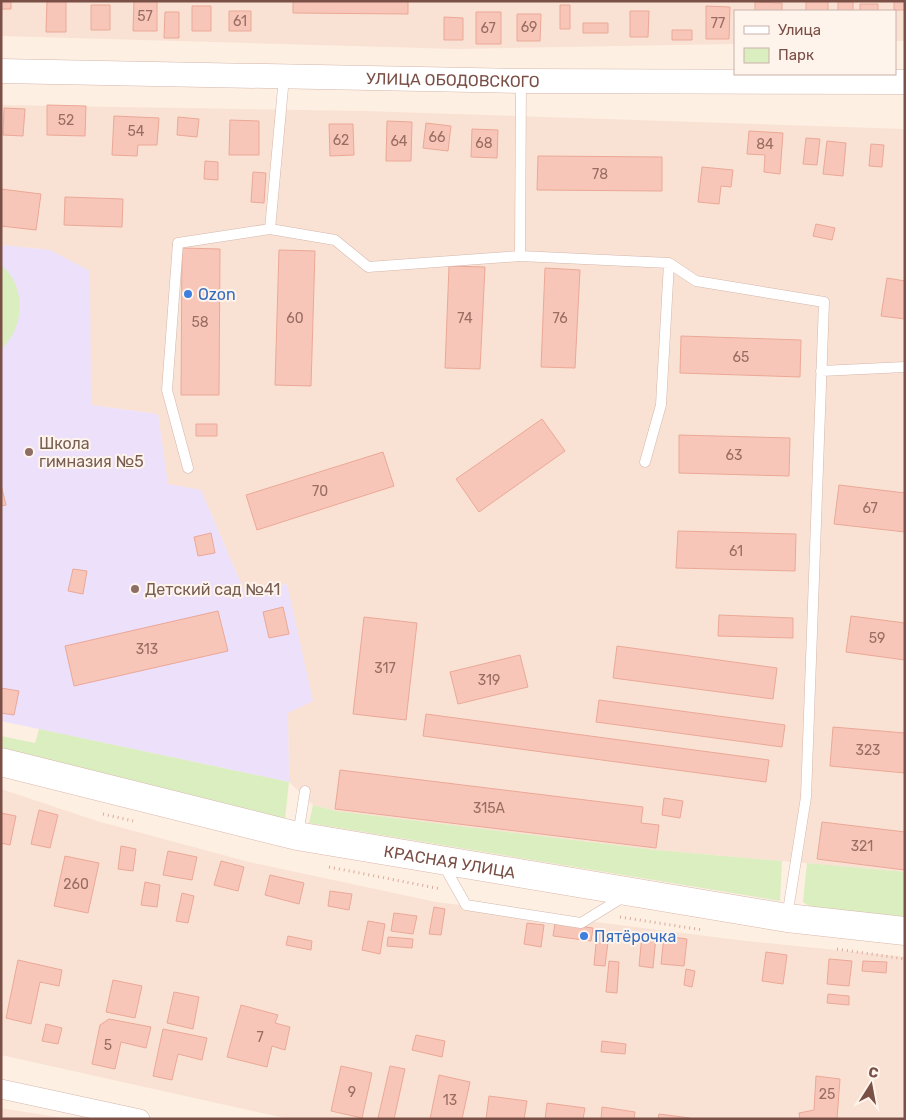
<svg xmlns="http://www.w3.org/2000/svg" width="906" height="1120" font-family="Rubik,sans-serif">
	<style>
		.residential { fill: #f9e2d4 }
		.education { fill: #ece0fb }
		.green { fill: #dbeec0 }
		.building { fill: #f7c6b8; stroke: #eba897 }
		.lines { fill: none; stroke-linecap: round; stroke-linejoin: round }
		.service-casing { stroke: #d4b6ab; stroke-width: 11 }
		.minor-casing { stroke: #d4b6ab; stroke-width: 20 }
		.tertiary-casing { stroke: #d4b6ab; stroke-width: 25 }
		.secondary-casing { stroke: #dab7aa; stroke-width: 29 }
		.path { stroke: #dca99b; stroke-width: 3; stroke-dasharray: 1 4; stroke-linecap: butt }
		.service { stroke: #fff; stroke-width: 10 }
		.minor { stroke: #fff; stroke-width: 19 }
		.tertiary { stroke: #fff; stroke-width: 24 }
		.secondary { stroke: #fff; stroke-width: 28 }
		.shop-dot { fill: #3f7fe0; stroke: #fff4ec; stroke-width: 2 }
		.education-dot { fill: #8d6e63; stroke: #fff4ec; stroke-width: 2 }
		.labels { text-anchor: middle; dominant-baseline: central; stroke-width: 4; stroke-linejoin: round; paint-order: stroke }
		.number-label { font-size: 14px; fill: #996d62 }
		.street-label { font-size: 16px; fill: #7a4f46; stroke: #fff4ec }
		.shop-label { font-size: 16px; fill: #366cbe; stroke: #fff4ec; text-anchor: start }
		.education-label { font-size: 16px; fill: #785e54; stroke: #fff4ec; text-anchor: start }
	</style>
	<rect width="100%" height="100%" fill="#feefe3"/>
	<path class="residential" d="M1 1H905V41H895V11H735V44L456 49 1 36Z
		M1 105 365 111 905 129V872L656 850 336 811 313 805 289 782 286 584 246 595 201 490 168 485 158 414 91 405 89 271 50 250 1 245Z
		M1 789 97 821 249 862 436 902 746 941 905 957V1119H289L1 1055Z
		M1 1108 69 1119H1Z"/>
	<path class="education" d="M1 245 50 250 90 271 91 405 158 414 168 484 201 490 246 595 287 584 313 701 288 713 289 782 1 721Z"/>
	<path class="green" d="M1 265C27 286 25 328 1 349Z
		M39 729 289 782 285 819 1 750V736L35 743Z
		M313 805 336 811 656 850 782 861 780 901 309 823Z
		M807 863 905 872V918L814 909 803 902Z"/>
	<path class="building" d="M1 1H11V9H1Z
		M47 1H66V32H46Z
		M134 1H157V31H133Z
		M293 1H408V14L293 13Z
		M806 1H828V11H806Z
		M838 1H853V11H838Z
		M894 1H905V10H894Z
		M755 2 782 3V11H755Z
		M860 4H878V11H860Z
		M91 5H110V30H91Z
		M560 5H570V29H560Z
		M192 6H211V31H192Z
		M706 6 730 7 729 39H706Z
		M229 11H251V31H229Z
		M630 11H649L648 37H630Z
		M165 12H179V38H164Z
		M476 12H501V44H476Z
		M517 14H541L540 41H517Z
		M444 17 463 18V40H444Z
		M583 23H608V33H583Z
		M672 30H692V40H672Z
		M47 105 86 106 85 136 47 135Z
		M4 108 25 109 23 136 3 135Z
		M114 116 159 118 157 145H138L137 156 112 155Z
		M178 117 199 119 197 137 177 135Z
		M230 120 259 121V155H229Z
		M387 121 412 122 411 161H386Z
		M426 123 451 126 448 151 423 148Z
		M329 124H353L354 155 330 156Z
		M472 129 498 130 497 158 471 157Z
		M749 131 783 133 780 174 764 172 765 155 747 154Z
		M806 138 820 139 817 165 803 164Z
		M827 141 846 143 843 176 823 174Z
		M871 144 884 145 882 167 869 166Z
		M538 156 662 157V191L537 190Z
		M205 161 218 162V180L204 179Z
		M702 167 733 170 731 187 721 186 719 204 698 202Z
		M253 172 266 173 264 203 251 202Z
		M1 189 41 194 36 230 1 226Z
		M65 197 123 199 122 227 64 225Z
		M816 224 835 228 832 240 813 236Z
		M182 248 220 249 219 395H181Z
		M279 250 315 251 311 386 275 385Z
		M449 266 485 267 480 369 445 368Z
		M545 268 580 270 575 368 541 367Z
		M887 278 905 281V319L881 316Z
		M681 336 801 340 800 377 680 373Z
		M542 419 565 451 479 512 456 479Z
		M196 424H217V436H196Z
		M679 435 790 438 789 476 679 473Z
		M383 452 394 486 257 530 246 495Z
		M1 485 6 505 1 506Z
		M839 485 905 493V532L834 524Z
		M678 531 796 534 795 571 676 568Z
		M211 533 215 553 198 556 194 537Z
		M73 569 87 571 83 594 68 591Z
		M283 607 289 634 269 638 263 612Z
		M218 611 228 651 74 686 65 646Z
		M719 615 793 618V638L718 636Z
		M851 616 905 623V660L846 652Z
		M364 617 417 623 406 720 353 714Z
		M617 646 777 668 773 699 613 678Z
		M520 655 528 687 458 704 450 672Z
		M1 688 19 691 14 715 1 713Z
		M599 700 785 725 782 747 596 722Z
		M426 714 769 760 766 782 423 736Z
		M833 727 905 733V773L830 766Z
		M340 770 643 807 641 823 659 825 656 848 335 809Z
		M664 798 683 801 680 818 662 815Z
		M39 810 58 815 50 848 31 844Z
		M1 813 16 816 10 845 1 843Z
		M822 822 905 832V870L817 859Z
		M121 846 136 849 133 871 118 869Z
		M168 851 197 857 192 880 163 875Z
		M65 856 99 863 88 913 54 906Z
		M221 861 244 867 238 891 214 885Z
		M270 875 304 883 299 904 265 895Z
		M145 882 160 885 157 907 141 905Z
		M330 891 352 894 349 910 328 906Z
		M182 893 194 896 188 923 176 921Z
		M434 907 445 909 441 935 429 934Z
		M394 913 417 916 413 934 391 931Z
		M368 921 385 924 380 954 362 950Z
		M527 923 544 925 541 947 524 944Z
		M555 923 593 928 591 941 553 936Z
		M597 933 609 934 605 966 594 965Z
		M642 935 656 936 653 968 639 966Z
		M288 936 312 941 311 950 286 945Z
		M664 936 687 939 684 966 661 964Z
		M388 937 413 939 412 948 387 946Z
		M766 952 787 955 783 984 762 981Z
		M829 959 852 961 849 986 827 984Z
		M18 960 62 970 59 986 40 982 31 1024 6 1018Z
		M609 961 619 962 617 993 606 992Z
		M863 961 887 962 886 973 862 971Z
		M686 969 695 971 692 987 684 985Z
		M113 980 142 986 135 1018 106 1012Z
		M174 992 199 997 193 1029 167 1023Z
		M828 994 849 996V1005L827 1003Z
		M241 1005 278 1015 275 1023 290 1027 285 1050 272 1046 267 1067 227 1057Z
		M109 1019 151 1027 146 1048 121 1042 115 1069 92 1064 100 1025Z
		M46 1024 62 1028 58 1044 42 1041Z
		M163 1029 207 1038 202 1060 178 1054 172 1080 153 1076Z
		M416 1035 445 1041 442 1057 412 1050Z
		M602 1041 626 1044 625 1054 601 1052Z
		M341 1066 372 1073 362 1118 331 1111Z
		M390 1066 405 1069 394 1119H383L378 1118Z
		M439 1075 470 1082 462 1119H430Z
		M816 1076 840 1079 837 1119H800L799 1113 814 1110Z
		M489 1096 527 1101 524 1119H486Z
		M547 1103 585 1108 583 1119H545Z
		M602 1107 635 1112 634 1119H601Z
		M659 1114 690 1118V1119H658Z"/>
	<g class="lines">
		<g class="service-casing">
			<path id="service" d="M284 77 270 229 335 240 368 267 520 256 669 263 661 405 645 462
				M520 256 521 81
				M669 263 696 281 824 302 806 797 787 917
				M821 371 905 367
				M188 468 167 390 178 243 270 229
				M298 835 305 791
				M443 864 466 905 581 923 625 896"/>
		</g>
		<g class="minor-casing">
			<path id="minor" d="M1 1089 140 1119"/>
		</g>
		<g class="tertiary-casing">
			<g id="tertiary">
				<path id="s1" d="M1 71 521 81 905 82"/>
			</g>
		</g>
		<g class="secondary-casing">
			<g id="secondary">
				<path id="s2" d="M1 762 297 836 787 918 905 931"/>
			</g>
		</g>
		<path class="path" d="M103 814 133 821
			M329 867 441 889
			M620 917 703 930
			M837 949 905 959"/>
		<use href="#service" class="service"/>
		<use href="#minor" class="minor"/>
		<use href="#tertiary" class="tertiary"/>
		<use href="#secondary" class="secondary"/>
	</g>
	<g class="shop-dot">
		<circle cx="188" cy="294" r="5"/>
		<circle cx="584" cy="936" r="5"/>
	</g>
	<g class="education-dot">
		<circle cx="29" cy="452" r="5"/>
		<circle cx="135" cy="589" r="5"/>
	</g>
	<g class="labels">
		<g class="number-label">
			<text x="145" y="16">57</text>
			<text x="240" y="21">61</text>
			<text x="718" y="23">77</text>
			<text x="529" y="27">69</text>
			<text x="488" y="28">67</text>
			<text x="66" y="120">52</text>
			<text x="136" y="131">54</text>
			<text x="437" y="137">66</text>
			<text x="341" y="140">62</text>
			<text x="399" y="141">64</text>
			<text x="484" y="143">68</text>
			<text x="765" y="144">84</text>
			<text x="600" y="174">78</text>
			<text x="295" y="318">60</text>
			<text x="465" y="318">74</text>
			<text x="560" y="318">76</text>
			<text x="200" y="322">58</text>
			<text x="741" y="357">65</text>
			<text x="734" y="455">63</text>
			<text x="320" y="491">70</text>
			<text x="870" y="508">67</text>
			<text x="736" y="551">61</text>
			<text x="877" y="638">59</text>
			<text x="147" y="649">313</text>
			<text x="385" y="668">317</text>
			<text x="489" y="680">319</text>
			<text x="868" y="750">323</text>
			<text x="489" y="808">315А</text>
			<text x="862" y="846">321</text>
			<text x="76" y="884">260</text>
			<text x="260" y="1037">7</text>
			<text x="108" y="1045">5</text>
			<text x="352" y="1092">9</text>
			<text x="827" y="1094">25</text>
			<text x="450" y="1100">13</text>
		</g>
		<g class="street-label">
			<text stroke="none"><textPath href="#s1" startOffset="452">УЛИЦА ОБОДОВСКОГО</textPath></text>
			<text stroke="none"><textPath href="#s2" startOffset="460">КРАСНАЯ УЛИЦА</textPath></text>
		</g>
		<g class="shop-label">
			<text x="198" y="294">Ozon</text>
			<text x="594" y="936">Пятёрочка</text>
		</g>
		<g class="education-label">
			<text x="39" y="443">Школа<tspan x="39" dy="18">гимназия №5</tspan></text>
			<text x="145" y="589">Детский сад №41</text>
		</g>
	</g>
	<rect width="906" height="1120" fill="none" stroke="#7a4f46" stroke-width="5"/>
	<rect x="734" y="10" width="162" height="65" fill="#fff4ec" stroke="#cab2aa"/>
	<rect x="744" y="26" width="25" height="8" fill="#ffffff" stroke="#cab2aa"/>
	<text x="778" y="35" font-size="15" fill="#7a4f46">Улица</text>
	<rect x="744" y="48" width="25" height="15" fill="#dbeec0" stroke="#cab2aa"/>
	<text x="778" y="60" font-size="15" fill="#7a4f46">Парк</text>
	<g transform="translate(871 1085) rotate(11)" stroke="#fff4ec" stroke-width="4" paint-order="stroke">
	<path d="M0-4L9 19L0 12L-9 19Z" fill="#7a4f46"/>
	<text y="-8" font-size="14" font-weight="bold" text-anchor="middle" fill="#7a4f46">С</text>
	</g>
</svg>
